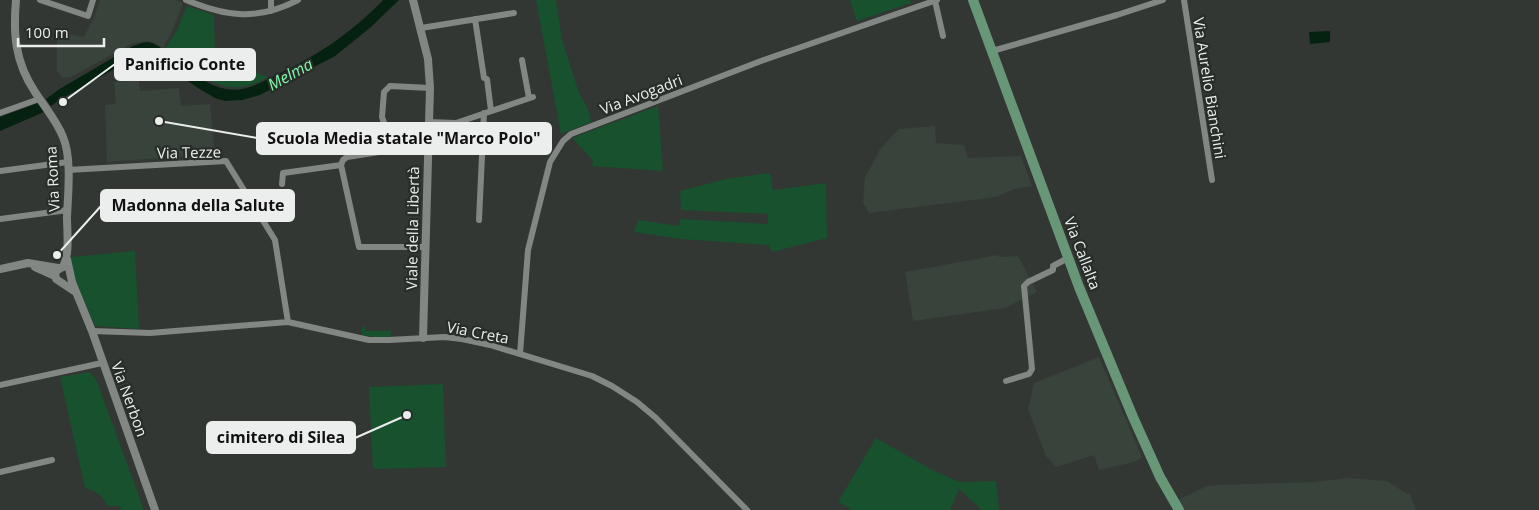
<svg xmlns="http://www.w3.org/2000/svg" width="1539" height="510" font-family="'Open Sans',sans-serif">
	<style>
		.built { fill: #38433b }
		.green { fill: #17512e }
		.water { fill: #052110 }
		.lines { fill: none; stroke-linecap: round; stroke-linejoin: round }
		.minor { stroke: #828783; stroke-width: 6 }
		.tertiary { stroke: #828783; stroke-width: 8 }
		.primary { stroke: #689777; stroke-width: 10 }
		.labels { text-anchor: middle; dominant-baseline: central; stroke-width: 4.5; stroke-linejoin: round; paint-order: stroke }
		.street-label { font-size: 15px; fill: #ebeeec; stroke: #282d29 }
		.water-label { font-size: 16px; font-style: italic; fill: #83f5aa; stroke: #282d29 }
		.leader { fill: none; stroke: #ebeeec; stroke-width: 2 }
		.callout-dot { fill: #ebeeec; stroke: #282d29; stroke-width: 2 }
		.callout { fill: #ebeeec; stroke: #ebeeec; stroke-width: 2 }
		.callout-label { font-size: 16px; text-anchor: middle; font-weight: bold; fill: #111 }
	</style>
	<rect width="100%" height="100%" fill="#323733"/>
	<path class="built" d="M100 0H176L183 3 173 29 163 48 149 41 133 43 71 77 63 78 57 71V32L84 37 95 15Z
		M139 80 140 91 179 88 181 106 210 104 215 154 107 162 105 105 116 104 114 82Z
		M935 126 936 143 964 145 968 158 1021 156 1032 186 1015 189 996 197 869 213 863 202 865 178 880 149 899 129Z
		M998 255 999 257 1018 256 1037 292 1005 308 913 321 905 272Z
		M1099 357 1142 457 1134 462 1099 470 1094 455 1056 467 1046 456 1028 409 1034 383Z
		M1349 478 1387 481 1407 494H1410L1416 510H1184L1178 500 1207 486 1218 485 1313 482Z"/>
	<path class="green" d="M536 0H556L562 40 579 93 588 109 591 122 561 134Z
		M850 0H910L911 3 857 21Z
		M187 6 214 15 215 58 268 77C226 103 197 74 165 49L177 30Z
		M658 106 663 171 592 166 593 160 572 138Z
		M770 173 773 190 826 183 827 238 772 252 769 245 680 239 634 232 638 220 679 226 680 219 768 224V214L681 210 680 191 726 179Z
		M135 251 139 329 95 326 72 272 71 257Z
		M362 327H365V331H391V337L379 338 362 335Z
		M90 372 96 379 144 510H122L118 506H108C102 495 96 491 85 488L60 377Z
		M443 384 446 467 373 469 369 387Z
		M876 438 932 470 959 482 996 481 999 510H982L959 489 950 510H852L838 502Z"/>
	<path class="water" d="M383 0H399L371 27 335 56 260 95 242 100 225 101 215 98 198 88 152 56 147 54 139 55 59 100 51 106 46 99 58 90 133 46C139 44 146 41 152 43 161 46 169 55 177 61 190 72 209 86 226 89 243 92 256 85 270 78 312 59 351 34 383 0Z
		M1330 31V42L1310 44 1309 32Z
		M38 103 44 112 0 131V117Z"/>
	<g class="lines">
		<path class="minor" d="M40 0 88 16 93 0
			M186 0C227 17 257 21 298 0
			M1184 0 1212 180
			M935 1 943 36
			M271 11V0
			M475 19 484 78 487 79 491 111
			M421 28 514 13
			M992 51 1117 15 1163 0
			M522 60 529 98
			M0 113 39 99
			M429 122 456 123 533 97
			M392 146 382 117 384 92 390 86 430 88
			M68 170 226 161 275 240 288 322
			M0 171 68 162
			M282 184 283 173 341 165
			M0 219 68 210
			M479 220 484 113
			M426 247H359L341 165 343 160 347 157 379 152 392 146 399 149 428 150
			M92 331 150 333 288 322 369 340H389L444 337 462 339 490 345 592 376 612 386 637 402 656 418 747 510
			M520 354 528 250 550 162 563 141 571 134 761 61 937 0
			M1006 381 1029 374 1032 369 1024 286 1028 282 1053 270V266L1068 258
			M0 385 102 363
			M0 472 52 460"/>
		<path class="tertiary" d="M16 0C13 34 15 62 35 92 44 106 57 121 63 137 72 158 68 194 67 217 67 233 70 253 63 267
			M413 0 428 59 430 88 423 338
			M67 259 72 282 92 331 155 510
			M35 267 55 276
			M62 267 55 272 56 279 74 291
			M0 269 28 263 58 268"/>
		<path class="primary" d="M973 0 1079 287 1133 417 1160 477 1179 510"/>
	</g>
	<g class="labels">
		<g class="street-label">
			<text transform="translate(1210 88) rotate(81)">Via Aurelio Bianchini</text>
			<text transform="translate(641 94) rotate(-21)">Via Avogadri</text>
			<text transform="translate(189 152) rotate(-1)">Via Tezze</text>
			<text transform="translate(52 179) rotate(-93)">Via Roma</text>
			<text transform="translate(412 228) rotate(-89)">Viale della Libertà</text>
			<text transform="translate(1083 253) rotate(69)">Via Callalta</text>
			<text transform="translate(478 332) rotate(11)">Via Creta</text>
			<text transform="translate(130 399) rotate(70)">Via Nerbon</text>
		</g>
		<g class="water-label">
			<text transform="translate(290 74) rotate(-29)">Melma</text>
		</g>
	</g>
	<path class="leader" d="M63 102L115 64M159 121L257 138M57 255L101 206M407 415L355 438"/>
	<g class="callout-dot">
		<circle cx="63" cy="102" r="5"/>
		<circle cx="159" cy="121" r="5"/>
		<circle cx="57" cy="255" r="5"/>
		<circle cx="407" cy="415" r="5"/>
	</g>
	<g class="callout">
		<rect x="115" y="49" width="140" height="31" rx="5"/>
		<rect x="257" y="123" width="294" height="31" rx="5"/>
		<rect x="101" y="190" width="193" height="31" rx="5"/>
		<rect x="207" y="422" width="148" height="31" rx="5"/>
	</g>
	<g class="callout-label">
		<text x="185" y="70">Panificio Conte</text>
		<text x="404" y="144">Scuola Media statale "Marco Polo"</text>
		<text x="198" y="211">Madonna della Salute</text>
		<text x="281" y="443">cimitero di Silea</text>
	</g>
	<path d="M18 38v8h86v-8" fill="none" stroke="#ebeeec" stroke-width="2.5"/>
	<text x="25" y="38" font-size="15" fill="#ebeeec" stroke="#282d29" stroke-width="4" paint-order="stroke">100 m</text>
</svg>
